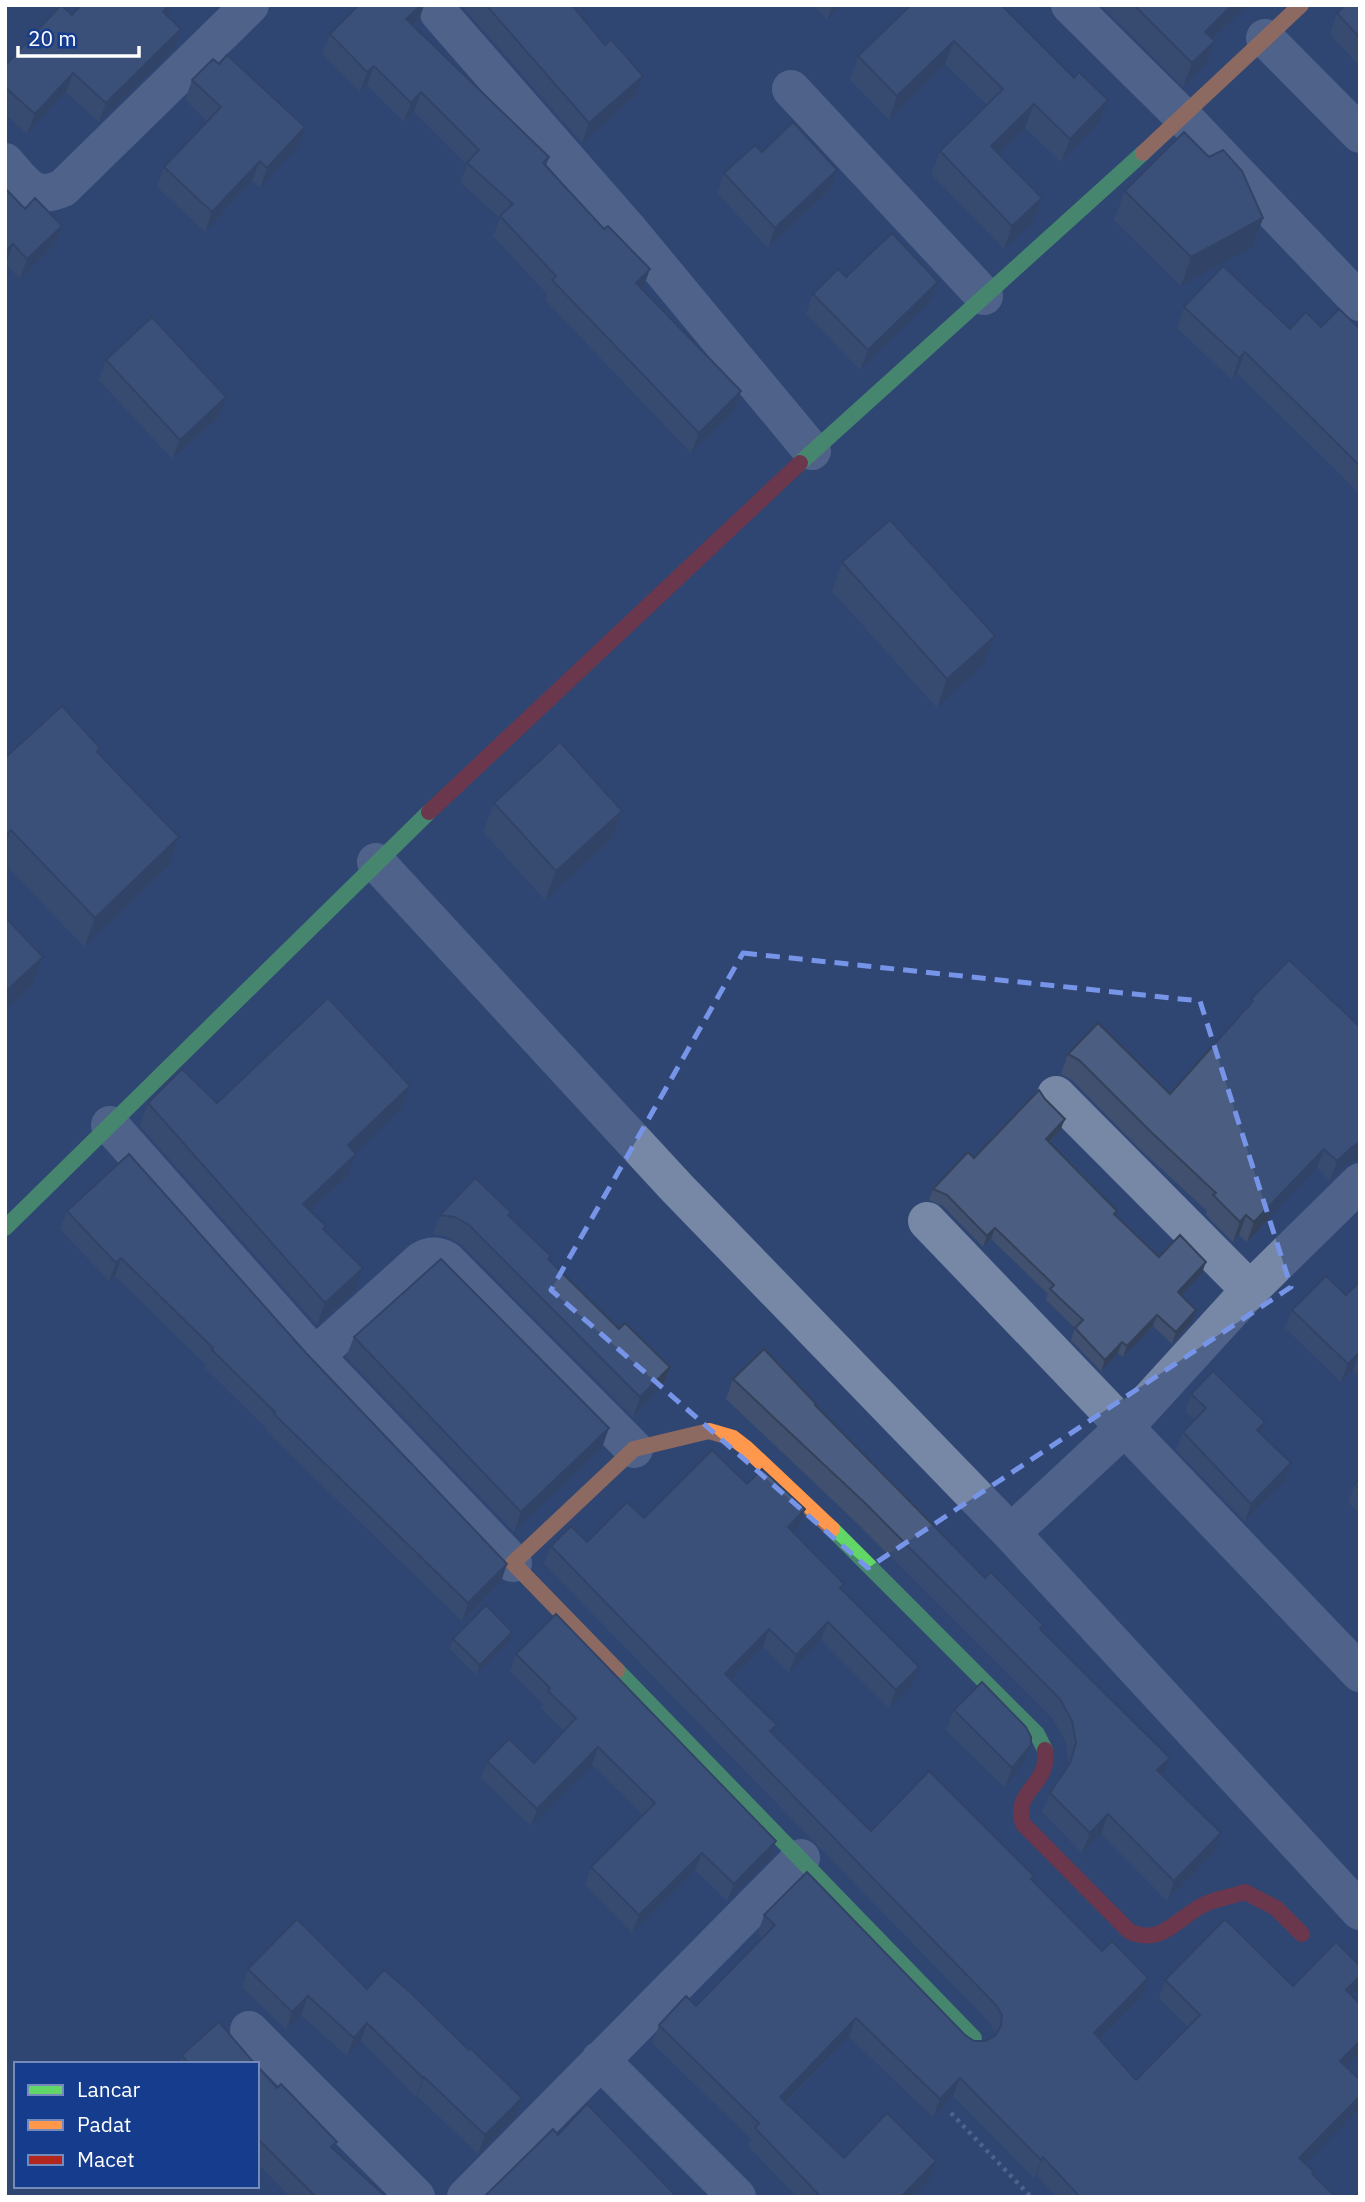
<svg xmlns="http://www.w3.org/2000/svg" width="1365" height="2202" font-family="'IBM Plex Sans',sans-serif">
	<style>
		.lines { fill: none; stroke-linecap: round; stroke-linejoin: round }
		.path { stroke: #7787a6; stroke-width: 4.5; stroke-dasharray: 3.5 5; stroke-linecap: butt }
		.street { stroke: #7787a6; stroke-width: 38 }
		.fast { stroke: #63d668; stroke-width: 16 }
		.slow { stroke: #ff974d; stroke-width: 16 }
		.jam { stroke: #b3261e; stroke-width: 16 }
		.wall { fill: #40506e }
		.shaded-wall { fill: #34415a }
		.building { fill: #4b5d80; stroke: #34415a; stroke-width: 2 }
		.marked { fill: none; stroke: #7795e8; stroke-width: 5; stroke-dasharray: 14 9; stroke-linejoin: round }
	</style>
	<rect width="100%" height="100%" fill="#304672"/>
	<g class="lines">
		<path class="path" d="M951 2113 1031 2197"/>
		<path class="street" d="M1070 5 1183 117 1360 302
			M439 13 627 228 812 451
			M1265 38 1360 134
			M791 89 984 296
			M5 162C24 183 32 202 63 188L250 5
			M376 862 677 1188 1011 1533 1360 1911
			M1056 1095 1250 1290
			M110 1125 315 1356 513 1563
			M927 1221 1360 1673
			M315 1356 422 1260C431 1255 437 1255 446 1260L634 1449
			M1011 1533 1125 1427 1250 1290 1360 1182
			M249 2030 416 2197
			M600 2060 737 2197
			M466 2197 801 1858"/>
		<path class="fast" d="M800 463 1143 153
			M5 1228 429 812
			M832 1529 1037 1734 1045 1750
			M617 1670 974 2038"/>
		<path class="slow" d="M1143 153 1301 5
			M617 1670 513 1563 634 1449 709 1431 733 1438 746 1448 832 1529"/>
		<path class="jam" d="M429 812 800 463
			M1045 1750C1050 1787 1012 1789 1023 1824L1130 1932C1163 1945 1176 1919 1203 1905 1216 1898 1231 1897 1245 1892L1276 1908 1302 1934"/>
	</g>
	<path class="wall" d="M172 5 168 16 181 29 174 49 99 122 66 92 27 134 5 114V66L72 15Z
		M359 5H424L419 20 413 26 549 157 546 167 642 290 734 411 691 453 545 300 547 294 493 236 500 218 460 182 467 165 414 112 404 122 367 85 360 92 322 54 330 34Z
		M461 5H572L605 45 643 76 636 96 582 143Z
		M813 5H842L827 20Z
		M911 5 1099 123 1061 162 1025 128 999 154 1042 198 1034 222 1004 249 931 174 940 151 987 105 945 64 889 120 850 80 858 56Z
		M1101 5H1248L1213 39 1206 65 1183 87Z
		M1360 5V67L1330 34 1337 13Z
		M192 80 298 147 260 188 252 181 205 232 157 187 164 167 207 121 185 100Z
		M762 152 837 170 830 190 768 248 717 193 724 173Z
		M1125 191 1263 218 1253 247 1181 286 1114 220Z
		M25 209 62 226 55 245 20 279 6 264Z
		M846 277 931 301 860 370 806 314 813 294Z
		M1184 307 1290 329 1321 327 1360 329V494L1237 373 1232 380 1177 328Z
		M106 360 219 417 172 459 99 380Z
		M842 562 984 664 937 708 832 591Z
		M100 748 98 754 169 866 84 947 5 864V758Z
		M494 803 622 811 611 840 545 900 483 832Z
		M1251 999 1354 1161 1345 1166 1330 1181 1317 1168 1247 1242 1239 1235 1233 1242 1206 1215 1207 1211 1141 1150 1072 1080 1061 1074 1068 1054 1170 1094 1249 1006Z
		M410 1086 402 1108 355 1153 348 1176 310 1211 326 1226 324 1230 355 1291 317 1325 140 1126 148 1103H217Z
		M1060 1131 1049 1143 1115 1215 1159 1257 1202 1273 1181 1295 1192 1321 1172 1344 1153 1326 1123 1357 1118 1353 1101 1371 1071 1340 1075 1328 1046 1300 1048 1294 991 1239 983 1247 943 1206 929 1200 933 1189 974 1158Z
		M67 1211 501 1582 462 1621 267 1432 268 1430 205 1368 206 1365 115 1276 109 1281 60 1229Z
		M440 1215 510 1216 549 1260 619 1329 670 1367 662 1387 633 1417 462 1245 448 1237 433 1234Z
		M1360 1281V1377L1353 1370 1341 1382 1285 1328 1292 1310 1346 1295Z
		M354 1337 602 1448 514 1532 346 1357Z
		M733 1379 816 1404V1406L985 1578 1041 1630 1163 1775 1221 1833 1214 1853 1167 1901 1101 1834 1082 1853 1042 1812 1050 1793 1067 1767 1069 1763 1065 1741 1053 1719 858 1524 726 1399Z
		M1191 1394 1291 1463 1285 1481 1245 1521 1176 1450 1183 1432 1194 1420 1185 1411Z
		M1360 1479V1514L1348 1502 1355 1484Z
		M747 1484 805 1509 799 1527 793 1533 844 1584 842 1591 912 1685 889 1708 821 1640 789 1673 763 1647 731 1680 777 1725 773 1735 871 1831 1032 1881 1102 1951 1148 1978 1142 1997 1100 2039 1136 2080 1188 2027 1159 1998 1165 1980 1358 1989 1352 1996 1346 2067 1360 2080V2108L1305 2163 1314 2172 1313 2174 1336 2197H1057L1036 2175 1034 2178 953 2096 933 2117 849 2037 786 2103 844 2158 936 2161 930 2179 912 2197H797L748 2146 751 2139 652 2043 659 2025 696 2006 762 1938 758 1933 764 1915 974 2041H985L995 2036V2033L990 2023 544 1564 551 1546 587 1542 644 1518Z
		M512 1632 509 1642 476 1675 450 1649 453 1639Z
		M516 1654 770 1859 727 1901 695 1870 632 1933 585 1885 591 1867 643 1815 592 1765 531 1826 481 1778 487 1761 534 1763 564 1731 541 1708 543 1704 510 1671Z
		M954 1710 1031 1745 1023 1764 1005 1788 946 1730Z
		M248 1969 367 1989 515 2117 478 2154 417 2096 416 2097 361 2041 347 2056 301 2015 286 2030 242 1987Z
		M182 2055 255 2064H179Z
		M257 2066 334 2149 386 2197H290L257 2163Z"/>
	<path class="shaded-wall" d="M169 5H172L166 21 163 12Z
		M421 5H424L419 20 399 39 406 19Z
		M833 5H842L827 20Z
		M1232 5H1248L1196 55 1205 32Z
		M181 29 174 49 99 122 106 103Z
		M954 41 945 64 889 120 897 96Z
		M1215 41 1206 65 1183 87 1192 63Z
		M374 66 367 85 360 92 367 72Z
		M73 73 66 92 27 134 35 114Z
		M643 76 636 96 582 143 589 123Z
		M421 92 414 112 404 122 411 103Z
		M1108 100 1099 123 1061 162 1070 139Z
		M1034 104 1025 128 983 170 991 146Z
		M305 127 298 147 260 188 267 168Z
		M260 161 252 181 205 232 212 212Z
		M837 170 830 190 768 248 775 228Z
		M1042 198 1034 222 1004 249 1012 226Z
		M1263 218 1253 247 1181 286 1191 257Z
		M62 226 55 245 20 279 27 259Z
		M13 244 6 264H5V251Z
		M650 269 643 289 629 303 636 283Z
		M938 282 931 301 860 370 868 350Z
		M1245 352 1237 373 1232 380 1239 358Z
		M741 391 734 411 691 453 699 433Z
		M226 397 219 417 172 459 180 440Z
		M995 636 984 664 937 708 947 679Z
		M622 811 611 840 545 900 556 871Z
		M11 830 5 846V835Z
		M179 837 169 866 84 947 95 918Z
		M43 957 32 985 5 1011V992Z
		M410 1086 402 1108 340 1168 348 1145Z
		M1065 1119 1060 1131 1041 1150 1046 1139Z
		M1360 1142V1161H1354L1345 1166 1330 1181 1337 1161 1352 1147Z
		M1324 1149 1317 1168 1247 1242 1254 1222Z
		M356 1154 348 1176 294 1226 303 1204Z
		M1246 1215 1239 1235 1233 1242 1240 1222Z
		M995 1228 991 1239 983 1247 987 1236Z
		M121 1258 115 1276 109 1281 116 1263Z
		M1206 1262 1202 1273 1174 1303 1178 1292Z
		M363 1268 355 1291 317 1325 325 1303Z
		M1196 1310 1192 1321 1172 1344 1176 1332Z
		M1157 1315 1153 1326 1123 1357 1127 1346Z
		M1122 1342 1118 1353 1101 1371 1105 1360Z
		M1360 1352 1353 1370 1341 1382 1348 1364Z
		M670 1367 662 1387 633 1417 640 1397Z
		M1265 1422 1258 1439 1257 1430Z
		M609 1428 602 1448 514 1532 521 1512Z
		M1291 1463 1285 1481 1245 1521 1251 1504Z
		M805 1509 799 1527 781 1545 788 1527Z
		M507 1564 501 1582 462 1621 468 1603Z
		M828 1622 821 1640 789 1673 796 1655Z
		M769 1629 763 1647 719 1693 725 1674Z
		M512 1632 509 1642 476 1675 480 1665Z
		M919 1667 912 1685 889 1708 896 1690Z
		M777 1725 770 1743V1731Z
		M1031 1745 1023 1764 1005 1788 1012 1768Z
		M598 1747 592 1765 531 1826 537 1809Z
		M1170 1758 1162 1777 1157 1770Z
		M1108 1814 1101 1834 1082 1853 1090 1833Z
		M1221 1833 1214 1853 1167 1901 1174 1881Z
		M776 1841 770 1859 727 1901 734 1884Z
		M702 1853 695 1870 632 1933 639 1915Z
		M1360 1976V1985L1358 1989 1339 2008 1346 1990Z
		M1148 1978 1142 1997 1088 2051 1094 2033Z
		M308 1996 301 2015 286 2030 292 2012Z
		M856 2018 849 2037 773 2115 780 2097Z
		M367 2023 361 2041 347 2056 354 2038Z
		M1360 2041V2052L1334 2079 1340 2061Z
		M424 2077 417 2096 416 2097 423 2078Z
		M960 2078 953 2096 933 2117 940 2099Z
		M1360 2096V2108L1293 2176 1299 2158Z
		M522 2098 515 2117 478 2154 485 2135Z
		M1043 2157 1036 2175 1034 2178 1041 2160Z
		M936 2161 930 2179 912 2197H901Z"/>
	<path class="building" d="M61 5 72 15 81 5H169L163 12 181 29 106 103 73 73 35 114 5 87V66Z
		M359 5H421L406 19 549 157 543 163 604 229 608 226 650 269 636 283 741 391 699 433 552 280 556 276 500 216 513 204 467 163 479 150 421 92 411 103 374 66 367 72 330 34Z
		M486 5H572L605 45 611 39 643 76 589 123Z
		M911 5H1001L1074 78 1079 72 1108 100 1070 139 1034 104 991 146 1042 198 1012 226 940 151 1003 89 954 41 897 96 858 56Z
		M1134 5H1232L1205 32 1215 41 1192 63Z
		M1346 5H1360V38L1337 13Z
		M227 55 305 127 267 168 260 161 212 212 164 167 221 107 192 80 213 59 219 64Z
		M793 122 837 170 775 228 724 173 755 145 762 152Z
		M1184 132 1209 157 1223 150 1242 171 1263 218 1191 257 1125 191Z
		M5 188 25 209 35 198 62 226 27 259 13 244 5 251Z
		M892 233 938 282 868 350 813 294 838 269 846 277Z
		M1223 266 1290 329 1306 312 1321 327 1339 309 1360 329V466L1245 352 1239 358 1184 307Z
		M152 317 226 397 180 440 106 360Z
		M890 520 995 636 947 679 842 562Z
		M62 706 100 748 97 752 179 837 95 918 11 830 5 835V758Z
		M560 742 622 811 556 871 494 803Z
		M5 917 43 957 5 992Z
		M1289 960 1360 1027V1142L1352 1147 1337 1161 1324 1149 1254 1222 1246 1215 1240 1222 1213 1195 1216 1193 1149 1130 1079 1060 1068 1054 1098 1023 1170 1094 1253 1001 1251 999Z
		M328 998 410 1086 348 1145 356 1154 303 1204 326 1226 323 1229 363 1268 325 1303 148 1103 182 1069 217 1103Z
		M1039 1090 1045 1099 1065 1119 1046 1139 1117 1211 1114 1214 1159 1257 1180 1235 1206 1262 1178 1292 1196 1310 1176 1332 1157 1315 1127 1346 1122 1342 1105 1360 1075 1328 1083 1320 1050 1289 1054 1285 995 1228 987 1236 947 1195 933 1189 968 1152 974 1158Z
		M129 1154 306 1353 507 1564 468 1603 274 1414 275 1412 212 1350 213 1348 121 1258 116 1263 67 1211Z
		M475 1178 511 1212 508 1215 551 1256 548 1259 619 1329 625 1323 670 1367 640 1397 469 1225 455 1217 440 1215Z
		M441 1259 609 1428 521 1512 354 1337Z
		M1326 1276 1346 1295 1360 1281V1352L1348 1364 1292 1310Z
		M764 1349 816 1404 815 1405 985 1578 991 1572 1043 1625 1040 1629 1170 1758 1157 1770 1221 1833 1174 1881 1108 1814 1090 1833 1050 1793 1070 1763 1076 1743 1072 1721 1060 1699 866 1504 733 1379Z
		M1213 1371 1265 1422 1257 1430 1291 1463 1251 1504 1183 1432 1206 1408 1191 1394Z
		M712 1450 747 1484 762 1469 805 1509 788 1527 844 1584 840 1588 919 1667 896 1690 828 1622 796 1655 769 1629 725 1674 777 1725 770 1731 871 1831 929 1771 1034 1876 1031 1879 1102 1951 1112 1941 1148 1978 1094 2033 1136 2080 1200 2015 1165 1980 1225 1919 1293 1986 1336 1942 1360 1966V1976L1346 1990 1360 2004V2041L1340 2061 1360 2080V2096L1299 2158 1314 2172 1312 2174 1336 2197H1080L1043 2157 1041 2160 960 2078 940 2099 856 2018 780 2097 844 2158 887 2113 936 2161 901 2197H821L755 2128 759 2123 659 2025 686 1996 696 2006 775 1925 764 1915 807 1872 965 2035 974 2041H985L995 2036 1001 2026 1002 2015 996 2005 551 1546 571 1526 587 1542 627 1502 644 1518Z
		M1360 1479V1489L1355 1484Z
		M486 1605 512 1632 480 1665 453 1639Z
		M556 1614 776 1841 734 1884 702 1853 639 1915 591 1867 655 1803 598 1747 537 1809 487 1761 509 1739 534 1763 576 1718 548 1691 550 1688 516 1654Z
		M982 1682 1026 1727 1031 1737V1745L1012 1768 954 1710Z
		M297 1919 367 1989 384 1970 411 1993 469 2050 470 2048 522 2098 485 2135 424 2077 423 2078 367 2023 354 2038 308 1996 292 2012 248 1969Z
		M219 2022 255 2064H189L182 2055Z
		M257 2066 277 2088 281 2084 337 2142 331 2147 386 2197H316L257 2138Z
		M587 2104 677 2197H484L553 2129 558 2135Z"/>
	<path d="M0 0H1365V2202H0ZM743 953 1200 1001 1291 1287 868 1568 551 1290Z" fill="#304672" fill-opacity=".55" fill-rule="evenodd"/>
	<path class="marked" d="M743 953 1200 1001 1291 1287 868 1568 551 1290Z"/>
	<rect width="1365" height="2202" fill="none" stroke="#ffffff" stroke-width="14"/>
	<rect x="14" y="2062" width="245" height="126" fill="#153c8d" stroke="#738abb" stroke-width="2"/>
	<rect x="28" y="2085" width="35" height="10" fill="#63d668" stroke="#738abb" stroke-width="2"/>
	<text x="77" y="2097" font-size="21" fill="#ffffff">Lancar</text>
	<rect x="28" y="2120" width="35" height="10" fill="#ff974d" stroke="#738abb" stroke-width="2"/>
	<text x="77" y="2132" font-size="21" fill="#ffffff">Padat</text>
	<rect x="28" y="2155" width="35" height="10" fill="#b3261e" stroke="#738abb" stroke-width="2"/>
	<text x="77" y="2167" font-size="21" fill="#ffffff">Macet</text>
	<path d="M18 46v10h121v-10" fill="none" stroke="#ffffff" stroke-width="3.5"/>
	<text x="28" y="46" font-size="21" fill="#ffffff" stroke="#153c8d" stroke-width="5" paint-order="stroke">20 m</text>
</svg>
